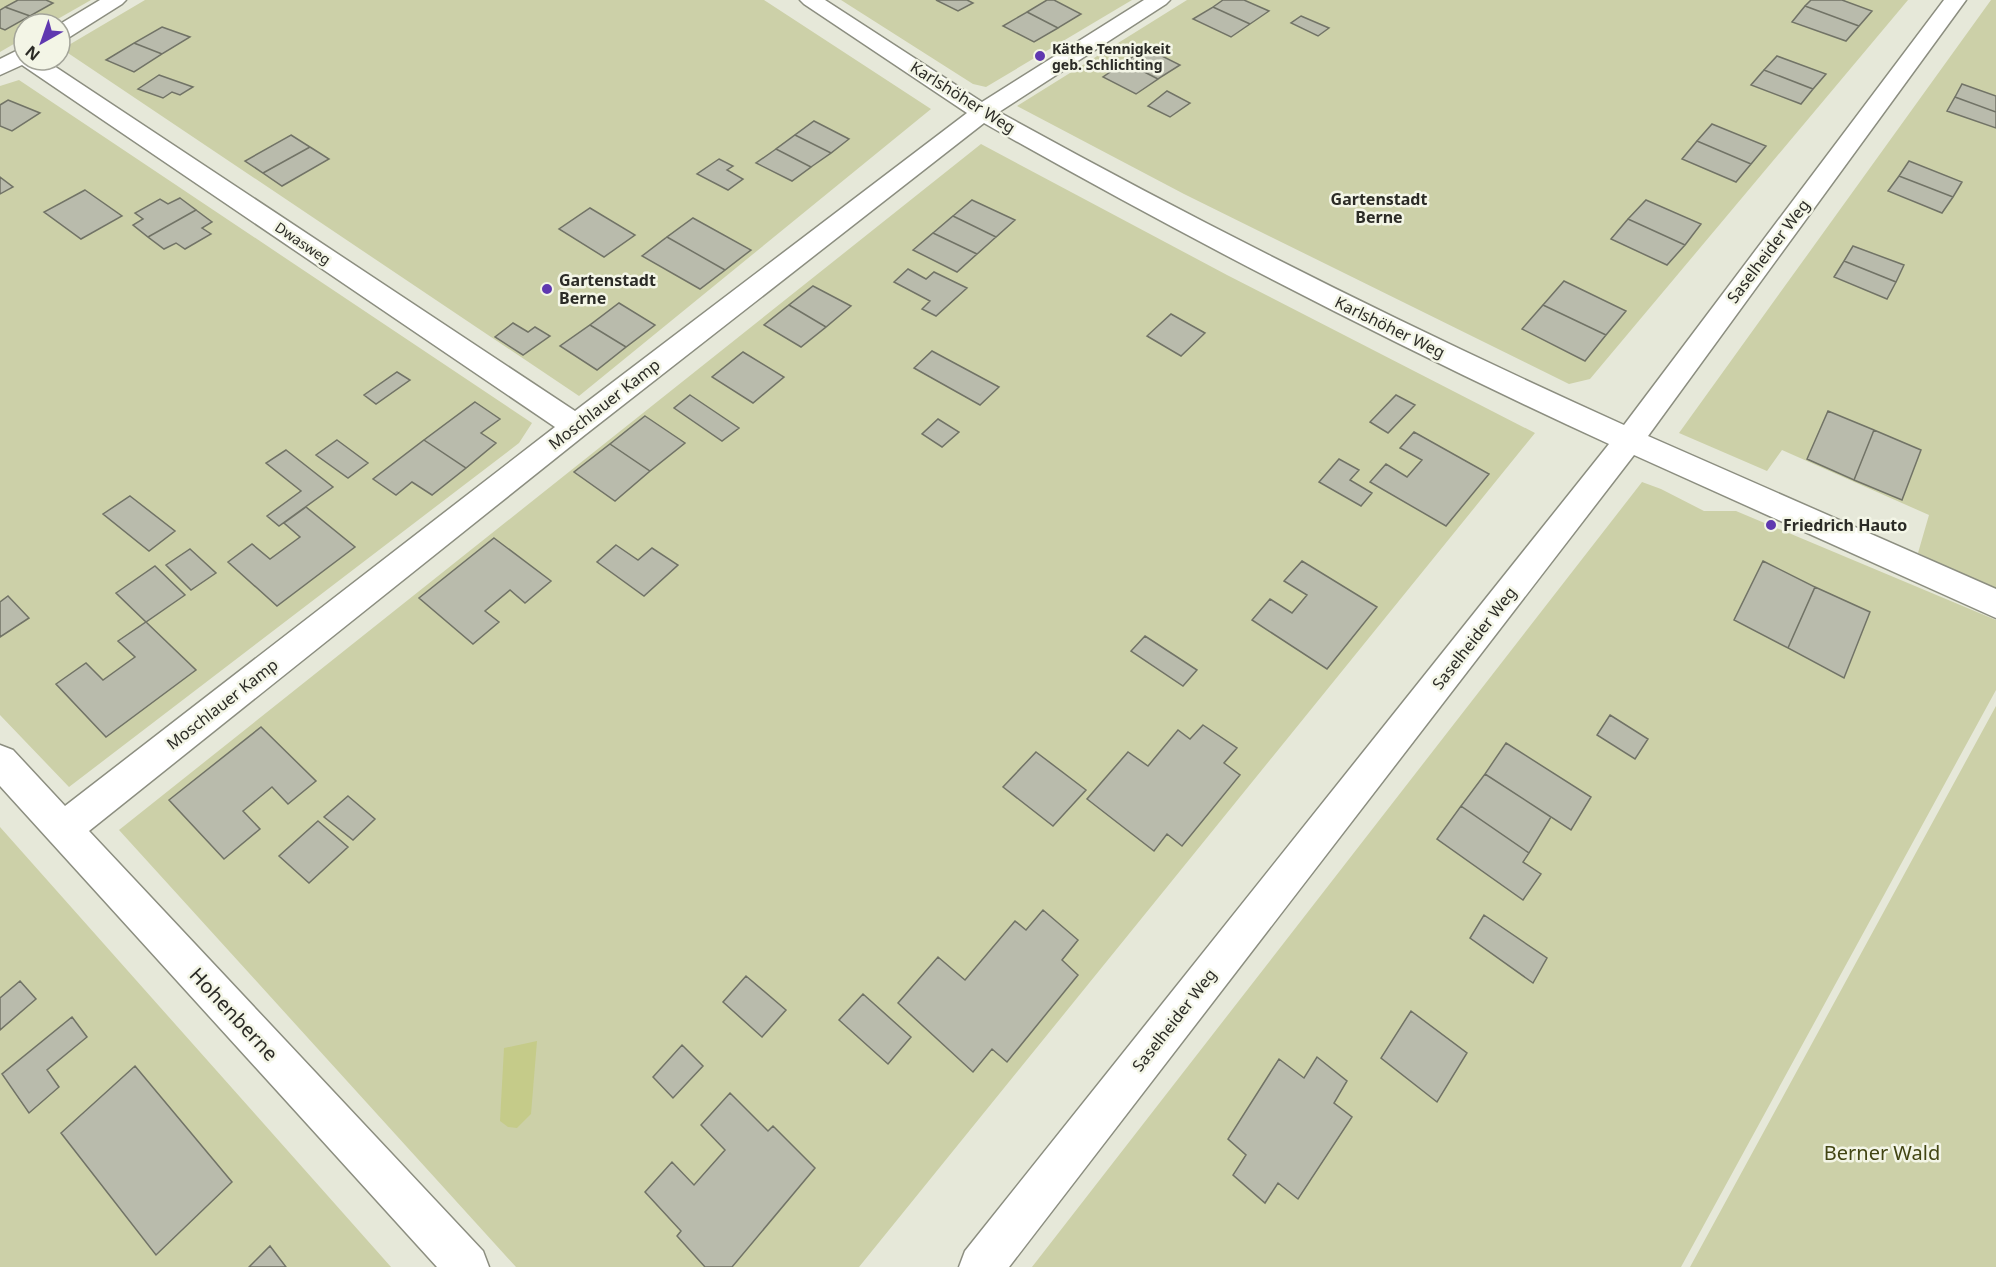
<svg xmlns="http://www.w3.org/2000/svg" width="1996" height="1267" font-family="'Noto Sans',sans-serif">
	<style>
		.green { fill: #ccd0a8 }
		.water { fill: #c5cb89 }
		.building { fill: #b9bbac; stroke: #717366; stroke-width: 1.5 }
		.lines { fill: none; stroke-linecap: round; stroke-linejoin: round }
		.minor-casing { stroke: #8c8e80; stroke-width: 3 }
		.minor { fill: #fff; fill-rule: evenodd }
		.poi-dot { fill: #5f38b0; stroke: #f3f5e6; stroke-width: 2 }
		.labels { text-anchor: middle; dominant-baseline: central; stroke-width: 5; stroke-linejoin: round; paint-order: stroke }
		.far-poi-label { font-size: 14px; font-weight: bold; fill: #2b2b26; stroke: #f3f5e6; text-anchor: start }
		.far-street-label { font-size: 14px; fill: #2b2b26; stroke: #f3f5e6 }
		.street-label { font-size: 16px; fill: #2b2b26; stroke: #f3f5e6 }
		.far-quarter-label { font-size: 16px; font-weight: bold; fill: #2b2b26; stroke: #f3f5e6 }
		.poi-label { font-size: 16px; font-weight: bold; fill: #2b2b26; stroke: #f3f5e6; text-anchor: start }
		.near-street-label { font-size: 20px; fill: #2b2b26; stroke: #f3f5e6 }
		.near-park-label { font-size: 20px; fill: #424513; stroke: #f3f5e6 }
	</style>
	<rect width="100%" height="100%" fill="#e6e8d9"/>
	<path class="green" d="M0 0H91L49 24H24V38L0 52Z
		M145 0H764L931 109 579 396 62 49Z
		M841 0H1132L986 87 973 84Z
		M1187 0H1908L1590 379 1569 384 1184 194 1017 106Z
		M1991 0H1996V591L1918 553 1929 515 1782 450 1767 471 1679 433Z
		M19 80 532 423 519 443 69 787 0 715V86Z
		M981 144 1227 275 1535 433 859 1267H516L119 830Z
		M1642 482 1661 489 1704 511H1736L1996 620V690L1681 1267H1032Z
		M1996 706V1267H1690Z
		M0 827 391 1267H0Z"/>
	<path class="water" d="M537 1041 531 1114 517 1128 508 1127 500 1121 504 1048Z"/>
	<path class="building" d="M18 0H46L53 3 30 16 5 7Z
		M936 0H967L973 3 958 11Z
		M1047 0H1054L1081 14 1058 28 1027 12Z
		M1223 0H1244L1269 11 1250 24 1213 7Z
		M1811 0H1842L1872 11 1859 26 1805 6Z
		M1805 6 1859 26 1846 41 1792 22Z
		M5 7 30 16 5 30 0 28V10Z
		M1213 7 1250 24 1231 37 1193 19Z
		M1027 12 1058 28 1034 42 1003 26Z
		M1301 16 1329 28 1318 36 1291 23Z
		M162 27 190 37 162 54 134 43Z
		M134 43 162 54 134 72 106 60Z
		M1146 48 1180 65 1158 79 1125 62Z
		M1777 56 1826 74 1813 89 1764 70Z
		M1125 62 1158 79 1136 94 1103 77Z
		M1764 70 1813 89 1801 104 1751 85Z
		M159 75 193 87 180 95 172 92 163 98 138 89Z
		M1962 84 1996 96V112L1955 97Z
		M1167 91 1190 103 1170 117 1148 106Z
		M1955 97 1996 112V128L1947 111Z
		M8 100 40 113 12 131 0 126V105Z
		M814 121 849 139 831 153 795 135Z
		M1712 124 1766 146 1751 164 1697 141Z
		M291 135 310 147 263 173 245 161Z
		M795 135 831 153 811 167 776 149Z
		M1697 141 1751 164 1736 182 1682 159Z
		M310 147 329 159 282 186 263 173Z
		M776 149 811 167 792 181 756 163Z
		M719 159 733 166 727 170 743 179 728 190 697 174Z
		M1909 161 1962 182 1953 197 1899 176Z
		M1899 176 1953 197 1942 213 1888 191Z
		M0 177 13 187 0 194Z
		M85 190 122 216 81 239 44 212Z
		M180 198 196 210 148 237 133 225 143 219 135 213 160 199 168 204Z
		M972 200 1015 220 996 237 953 216Z
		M1646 200 1701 224 1685 245 1628 219Z
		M590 208 635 235 604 257 559 229Z
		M196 210 212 222 202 228 211 234 185 249 176 243 164 249 148 237Z
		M953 216 996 237 977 254 933 233Z
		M693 218 751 250 725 270 667 237Z
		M1628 219 1685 245 1667 265 1611 239Z
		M933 233 977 254 957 272 913 250Z
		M667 237 725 270 700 289 642 256Z
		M1853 246 1904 265 1896 282 1844 261Z
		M1844 261 1896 282 1887 299 1834 277Z
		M908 269 926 279 934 272 967 288 936 316 922 309 930 301 894 282Z
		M1564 281 1626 311 1606 335 1543 305Z
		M813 286 851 306 826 327 789 305Z
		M619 303 655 325 626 347 590 325Z
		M789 305 826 327 801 347 764 325Z
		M1543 305 1606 335 1585 361 1522 329Z
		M1171 314 1205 333 1181 356 1147 336Z
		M513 323 528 332 535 327 550 336 523 355 495 337Z
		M590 325 626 347 597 370 560 346Z
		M932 351 999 387 980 405 914 368Z
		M743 352 784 377 753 403 712 377Z
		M397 372 410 380 376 404 364 395Z
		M690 395 739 428 722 441 674 408Z
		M1396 395 1415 405 1388 433 1370 422Z
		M475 402 500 419 481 433 496 443 466 468 424 440Z
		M1828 411 1874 430 1854 480 1807 459Z
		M645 416 685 443 650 471 610 444Z
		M938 419 959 432 942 447 922 434Z
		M1874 430 1921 450 1902 500 1854 480Z
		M1414 432 1489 474 1446 526 1370 482 1386 464 1407 477 1422 460 1400 448Z
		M337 440 368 463 348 478 316 455Z
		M424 440 466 468 432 495 412 482 396 495 373 479Z
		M610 444 650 471 615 501 574 472Z
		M286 450 333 487 279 526 267 516 301 491 266 463Z
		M1339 459 1359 470 1350 480 1372 493 1361 506 1319 482Z
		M130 496 175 531 149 551 103 514Z
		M306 507 355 547 277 606 228 562 252 544 270 559 300 537 284 523Z
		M494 538 551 581 525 603 510 590 485 611 499 622 473 644 419 598Z
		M616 545 638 560 652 548 678 565 644 596 597 562Z
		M190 549 216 573 191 590 166 565Z
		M1302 561 1377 607 1327 669 1252 620 1270 599 1292 613 1307 595 1284 581Z
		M1763 561 1815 587 1788 648 1734 620Z
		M155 566 185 595 146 622 116 593Z
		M1815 587 1870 612 1844 678 1788 648Z
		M8 596 29 618 0 637V602Z
		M146 622 196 670 106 737 56 684 86 663 103 680 135 657 118 641Z
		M1145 636 1197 670 1183 686 1131 651Z
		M1610 715 1648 739 1635 759 1597 735Z
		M1203 725 1237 748 1224 763 1240 775 1182 846 1167 834 1154 851 1087 799 1128 752 1148 766 1178 730 1190 739Z
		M261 727 316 781 288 804 272 787 243 811 260 829 224 859 169 800Z
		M1506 743 1591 797 1571 830 1485 774Z
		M1036 752 1086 790 1053 826 1003 787Z
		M1485 774 1551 817 1529 853 1461 806Z
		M348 796 375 819 353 840 324 817Z
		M1461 806 1529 853 1523 862 1541 874 1523 900 1437 839Z
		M318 821 348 847 309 883 279 856Z
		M1043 910 1078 940 1062 960 1078 975 1007 1062 992 1049 973 1072 898 1003 938 957 965 980 1015 921 1026 930Z
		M1484 915 1547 958 1533 983 1470 938Z
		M746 976 786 1010 762 1037 723 1002Z
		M20 981 36 999 0 1030V998Z
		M863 994 911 1037 888 1064 839 1020Z
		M1411 1011 1467 1053 1437 1102 1381 1058Z
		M72 1017 87 1037 47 1070 59 1087 29 1113 2 1074Z
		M682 1045 703 1066 673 1098 653 1077Z
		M1317 1057 1347 1081 1334 1103 1352 1117 1298 1199 1278 1183 1265 1203 1233 1175 1246 1155 1228 1139 1279 1059 1304 1078Z
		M135 1066 232 1182 156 1255 61 1133Z
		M730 1093 768 1131 773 1126 815 1168 732 1267H705L677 1236 681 1231 645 1192 672 1162 694 1185 725 1150 701 1125Z
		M270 1246 286 1267H249Z"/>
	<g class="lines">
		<g class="minor-casing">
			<path id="minor" d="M100 0H126L122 4 68 38 60 40V24Z
				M800 0H825L982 102 1144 0H1170L1166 4 999 112C1203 225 1411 329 1624 425L1944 0H1966L1648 436 1996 589V618L1634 455 1009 1267H959L965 1251 1609 444C1396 346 1188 239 984 123L586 434 89 831 483 1251 489 1267H437L0 786V745L13 750 65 806 555 427 22 65 0 75V59L24 47V60H45L575 411 967 113 804 4Z"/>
		</g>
		<use href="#minor" class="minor"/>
	</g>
	<g class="poi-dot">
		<circle cx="1040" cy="56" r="6"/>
		<circle cx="547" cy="289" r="6"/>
		<circle cx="1771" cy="525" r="6"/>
	</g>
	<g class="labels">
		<g class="far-poi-label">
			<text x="1052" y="48">Käthe Tennigkeit<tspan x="1052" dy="16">geb. Schlichting</tspan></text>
		</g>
		<g class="far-street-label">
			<text transform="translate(303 243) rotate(34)">Dwasweg</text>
		</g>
		<g class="street-label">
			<text transform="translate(963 97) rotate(32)">Karlshöher Weg</text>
			<text transform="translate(1768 251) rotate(-53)">Saselheider Weg</text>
			<text transform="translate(1390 327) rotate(26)">Karlshöher Weg</text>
			<text transform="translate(604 404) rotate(-38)">Moschlauer Kamp</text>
			<text transform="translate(1474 638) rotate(-52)">Saselheider Weg</text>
			<text transform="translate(222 704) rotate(-38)">Moschlauer Kamp</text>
			<text transform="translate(1174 1020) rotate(-52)">Saselheider Weg</text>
		</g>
		<g class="far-quarter-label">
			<text x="1379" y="199">Gartenstadt<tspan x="1379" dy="18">Berne</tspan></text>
		</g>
		<g class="poi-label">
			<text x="559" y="280">Gartenstadt<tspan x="559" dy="18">Berne</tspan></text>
			<text x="1783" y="525">Friedrich Hauto</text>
		</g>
		<g class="near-street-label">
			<text transform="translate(234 1014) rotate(47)">Hohenberne</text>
		</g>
		<g class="near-park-label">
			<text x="1882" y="1152">Berner Wald</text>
		</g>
	</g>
	<g transform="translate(42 42) rotate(220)"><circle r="28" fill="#f3f5e6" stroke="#a3a499" stroke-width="1.5"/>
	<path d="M0-4.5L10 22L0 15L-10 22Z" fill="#5f38b0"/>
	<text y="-9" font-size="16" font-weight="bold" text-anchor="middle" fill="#2b2b26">N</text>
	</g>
</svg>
